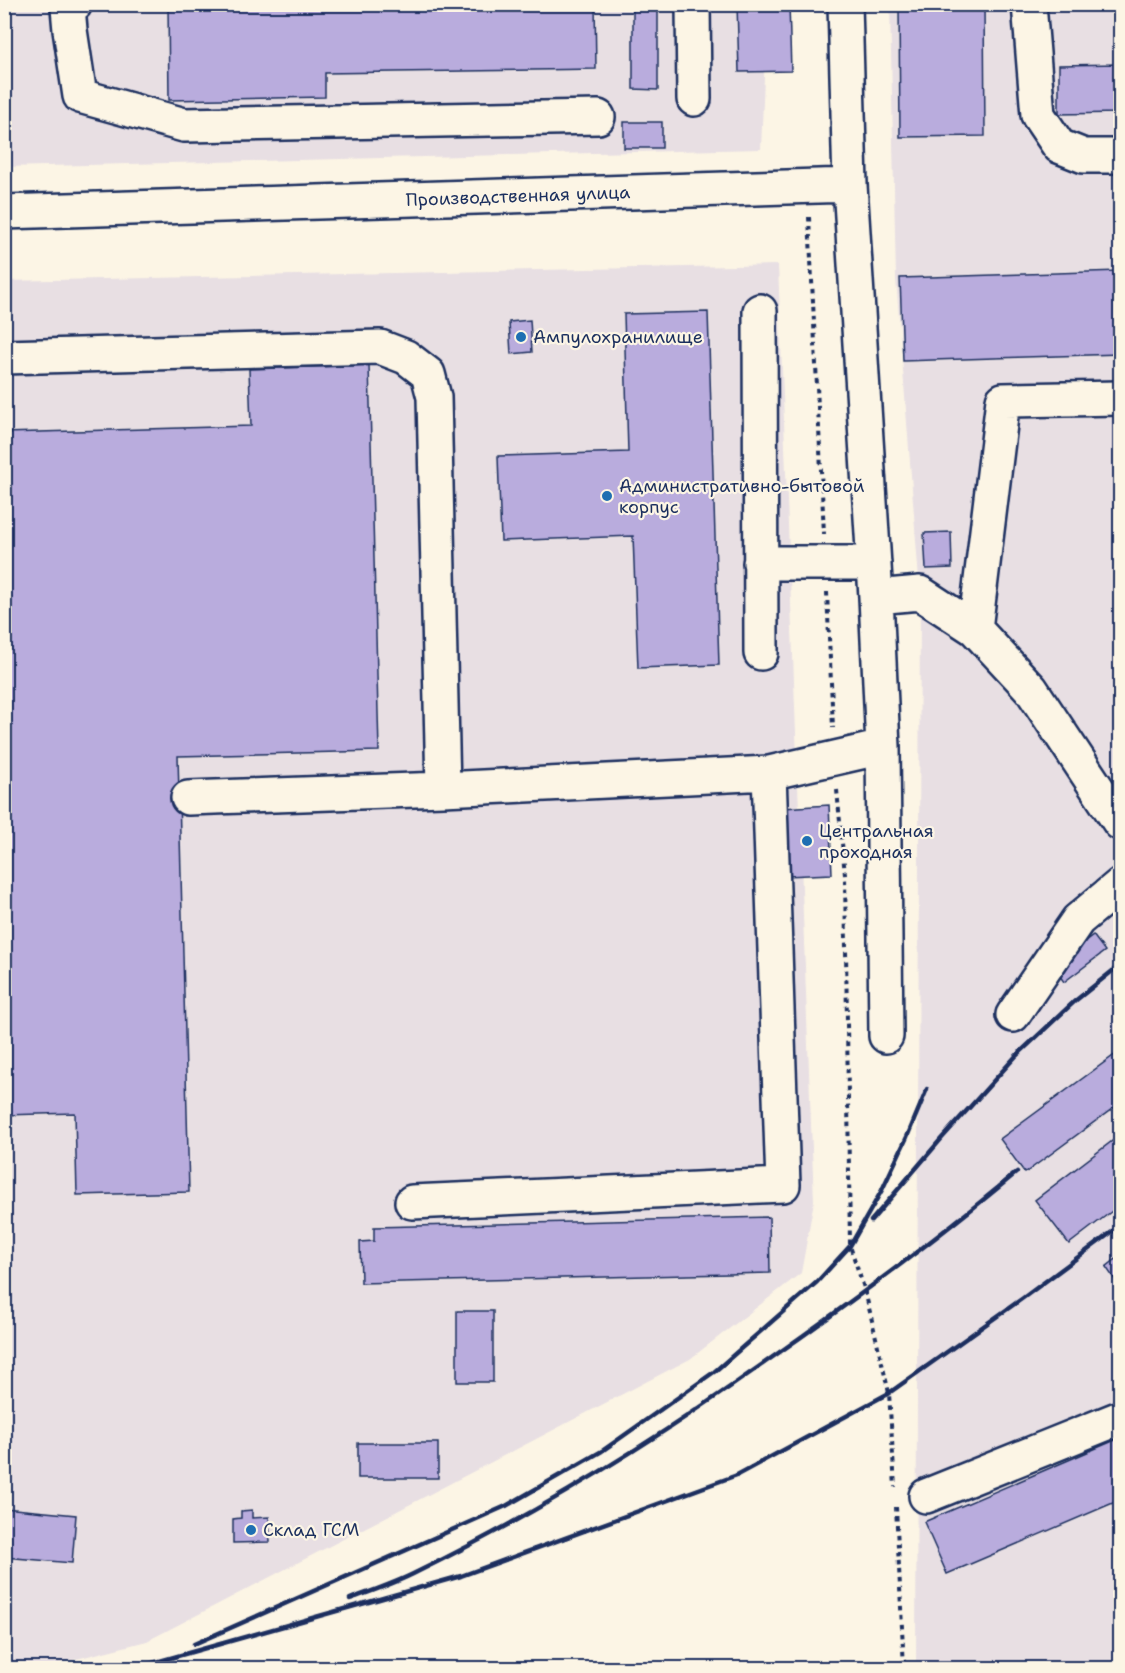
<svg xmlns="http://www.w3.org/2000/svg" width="1125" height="1673" font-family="'Shantell Sans',sans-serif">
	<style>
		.built { fill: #e8dfe3 }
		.building { fill: #b9acdd; stroke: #1b2f5e; stroke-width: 1.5 }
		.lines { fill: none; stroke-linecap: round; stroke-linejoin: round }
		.minor-casing { stroke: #1b2f5e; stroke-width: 38 }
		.path { stroke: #1b2f5e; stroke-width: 4; stroke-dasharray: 4.5 4.5; stroke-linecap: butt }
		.minor { stroke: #fcf5e5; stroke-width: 33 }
		.rail { stroke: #1b2f5e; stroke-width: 4.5 }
		.poi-dot { fill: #1f6fb2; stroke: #fcf5e5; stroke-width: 2 }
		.labels { text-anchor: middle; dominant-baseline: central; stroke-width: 4.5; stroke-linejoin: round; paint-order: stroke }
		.street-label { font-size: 18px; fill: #1b2f5e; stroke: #fcf5e5 }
		.poi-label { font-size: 18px; fill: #1b2f5e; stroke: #fcf5e5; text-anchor: start }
	</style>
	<rect width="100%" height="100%" fill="#fcf5e5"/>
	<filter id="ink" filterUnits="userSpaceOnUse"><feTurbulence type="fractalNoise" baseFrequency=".0167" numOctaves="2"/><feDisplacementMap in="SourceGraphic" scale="12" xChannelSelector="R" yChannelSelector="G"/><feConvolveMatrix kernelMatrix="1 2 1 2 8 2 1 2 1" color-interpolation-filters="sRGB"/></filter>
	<g filter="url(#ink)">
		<path class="built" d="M4 5H767L761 149 5 167Z
			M890 5H1120V1668H916L920 593 896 279Z
			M778 265 814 1201 801 1273 690 1359 147 1641 41 1668H4V281Z"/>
		<path class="building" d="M168 4H595L596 69 325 73V97L169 100Z
			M633 4H658V90L633 89Z
			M737 4H789L791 71 739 72Z
			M899 4H984L985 136 900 137Z
			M1120 64V113L1059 114V65Z
			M624 122H662V148H624Z
			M1120 271V354L903 361 900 278Z
			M708 312 719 665 638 668 633 536 501 541 498 456 628 452 624 314Z
			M530 320 532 352 511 354 509 322Z
			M369 365 379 751 178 756 189 1192 77 1195 75 1113 4 1115V433L251 426 249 369Z
			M951 532 952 568 926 569 924 533Z
			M829 805 832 874 786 876 783 808Z
			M1093 935 1105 951 1064 982 1053 966Z
			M1120 1051V1103L1025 1173 1000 1139Z
			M1120 1135V1205L1069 1244 1035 1200Z
			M769 1217 770 1273 361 1283 360 1242 374 1241V1227Z
			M1120 1256V1287L1106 1267Z
			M457 1311H493V1382H457Z
			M1120 1438V1500L947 1574 924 1522Z
			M358 1443H438V1478H358Z
			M4 1508 76 1515 72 1563 4 1557Z
			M252 1510V1518L269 1517 270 1542 233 1543V1519L241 1518V1511Z"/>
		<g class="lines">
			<g class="minor-casing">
				<path id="minor" d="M75 4 68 8 70 30 80 96 184 125 598 117
					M693 4 694 99
					M1029 4 1038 115 1059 146 1084 156H1120
					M4 212 850 185
					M760 311 761 653
					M4 357 380 347 406 357 428 374 434 397 443 789
					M760 563H874
					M876 597 920 593 975 629 1031 689 1120 823
					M975 629 1003 400 1120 398
					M883 747 886 1036
					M188 798 443 789 769 773 883 747 876 597 850 185 845 4
					M1013 1015 1078 920 1120 885
					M412 1202 783 1185 769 773
					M926 1496 1120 1418"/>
			</g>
			<path class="path" d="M809 217 824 534
				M827 592 833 728
				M837 790 845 875 850 1246 865 1291 889 1393 895 1487
				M896 1507 904 1668"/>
			<use href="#minor" class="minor"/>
			<path class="rail" d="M871 1221 942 1138 1016 1056 1075 1001 1120 965
				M350 1599C372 1591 396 1583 417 1572 540 1512 656 1440 767 1361 853 1301 937 1239 1017 1172
				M194 1644 506 1506 602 1451 714 1372 817 1282 850 1246 882 1190 907 1137 927 1089
				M135 1668 461 1576 737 1475 889 1393 1023 1298 1120 1226"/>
		</g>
	</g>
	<g class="poi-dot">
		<circle cx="521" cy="337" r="6"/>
		<circle cx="607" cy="496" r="6"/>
		<circle cx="807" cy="841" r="6"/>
		<circle cx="251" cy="1530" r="6"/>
	</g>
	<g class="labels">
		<g class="street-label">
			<text transform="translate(518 196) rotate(-2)">Производственная улица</text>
		</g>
		<g class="poi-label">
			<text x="533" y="337">Ампулохранилище</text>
			<text x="619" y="486">Административно-бытовой<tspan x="619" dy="21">корпус</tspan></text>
			<text x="819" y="831">Центральная<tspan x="819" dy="21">проходная</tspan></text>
			<text x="263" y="1530">Склад ГСМ</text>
		</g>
	</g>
	<rect width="1125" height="1673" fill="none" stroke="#fcf5e5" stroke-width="24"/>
	<rect x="12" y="12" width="1101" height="1649" fill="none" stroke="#1b2f5e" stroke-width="2" filter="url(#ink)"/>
</svg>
